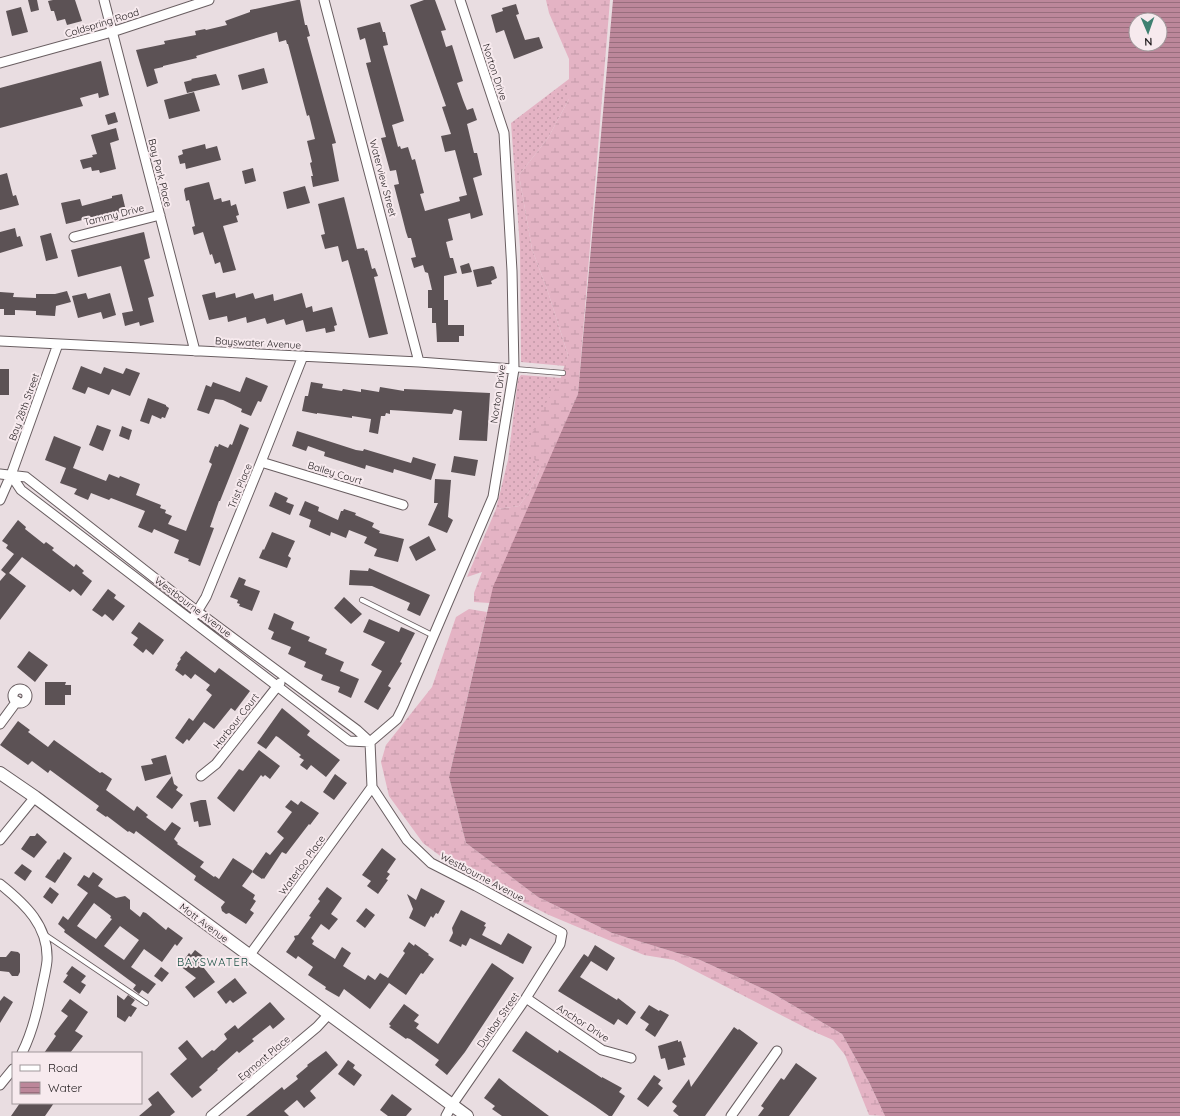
<svg xmlns="http://www.w3.org/2000/svg" width="1180" height="1116" font-family="Quicksand,sans-serif">
	<style>
		.grass { fill: url(#grass-dots) }
		.wetland { fill: url(#wetland-marsh) }
		.water { fill: url(#water-rules); fill-rule: evenodd }
		.building { fill: #5c5255; fill-rule: evenodd }
		.lines { fill: none; stroke-linecap: round; stroke-linejoin: round }
		.lane-casing { stroke: #695e61; stroke-width: 6 }
		.street-casing { stroke: #695e61; stroke-width: 11 }
		.secondary-casing { stroke: #695e61; stroke-width: 14 }
		.lane { stroke: #fff; stroke-width: 4.5 }
		.street { stroke: #fff; stroke-width: 9 }
		.secondary { stroke: #fff; stroke-width: 12 }
		.labels { text-anchor: middle; dominant-baseline: central; stroke-width: 4; stroke-linejoin: round; paint-order: stroke }
		.street-label { font-size: 10px; fill: #211c1e; stroke: #f7eaee }
		.neighbourhood-label { font-size: 11px; letter-spacing: 1px; fill: #174d41; stroke: #f7eaee }
	</style>
	<defs>
		<pattern id="grass-dots" width="8" height="8" patternUnits="userSpaceOnUse"><rect width="8" height="8" fill="#e4b3c4"/><path d="M2 2h.1M6 6h.1" fill="none" stroke="#c399a8" stroke-width="1.8" stroke-linecap="round"/></pattern>
		<pattern id="wetland-marsh" width="20" height="14" patternUnits="userSpaceOnUse"><rect width="20" height="14" fill="#e4b3c4"/><path d="M1 5h8M5 5V1M11 12h8M15 12V8" fill="none" stroke="#c399a8"/></pattern>
		<pattern id="water-rules" width="6" height="5" patternUnits="userSpaceOnUse"><rect width="6" height="5" fill="#bc879a"/><path d="M0 2.5h6" fill="none" stroke="#986e7d"/></pattern>
	</defs>
	<rect width="100%" height="100%" fill="#e9dde1"/>
	<path class="grass" d="M569 79V99L548 138 519 175 532 249 548 292 568 355 565 366 521 362 520 248 511 123Z
		M521 375 561 378 540 468 529 492 519 506 496 509 508 460 518 379Z"/>
	<path class="wetland" d="M546 0H610L578 394 489 603 474 602V593L482 572 467 577 496 509 519 506 529 492 540 468 527 448 539 414 559 383 568 355 548 292 532 249 519 175 548 138 569 99V59L549 13Z
		M469 609 487 612 449 777 466 843 538 897 612 933 700 960 772 993 842 1034 869 1082 885 1116 869 1115 845 1055 833 1040 810 1030 674 960 644 955 549 915 459 870 423 843 389 796 381 762 386 745 432 687 456 617Z"/>
	<path class="water" d="M613 0H1180V1116H885L869 1082 842 1034 772 993 700 960 612 933 538 897 466 843 449 777 493 587 578 394ZM1136 20H1160V44H1136Z"/>
	<path class="building" d="M28 0H37L39 10 31 12Z
		M53 0H75L82 21 67 25 65 19 57 21 54 11H51L48 1Z
		M297 0H300L305 25H307L310 36 307 37 336 143 332 144 339 181 313 187 311 176H313L310 163 312 162 307 141 315 139 309 115 307 116 288 44H287L286 40 279 42 277 32 196 56 197 58 163 66V67L154 69 158 83 147 87 136 50 165 44 164 41 196 35 195 31 205 29 206 30 227 25 225 21 250 12V10Z
		M424 0H435L446 30 441 31 446 47 452 45 463 81 457 83 463 100 467 110 473 108 477 120 467 124 474 153H477L482 175 473 178 483 215 471 219 470 213 448 219 453 240 446 242 450 258H453L457 273 444 276V300H448V325H464V336H459V342H437L436 323H432V308H428V290H432L428 273 425 272 423 265 414 268 411 258 416 257 411 238H408L406 232 394 185 399 184 396 170 390 171 381 138 386 137 366 63 371 62 365 38 360 40 357 28 380 22 383 32H385L388 45 383 46 404 121 392 125 398 147 400 146 401 149 408 147 412 160 415 159 424 193 420 194 425 211 460 201 459 197 467 195 455 150 445 152 441 136 451 134 442 107 446 106 410 5Z
		M516 4 519 14 516 15 525 40 539 37 543 48 514 59 504 30 496 33 491 15 503 11 502 8Z
		M21 7 28 32 12 36 6 11Z
		M101 61 109 95 99 98 98 93 80 98 83 106 0 128V88Z
		M264 68 268 83 242 90 238 75Z
		M216 74 220 85 187 93 184 82 192 80 191 79Z
		M194 92 200 111 169 119 164 100Z
		M115 112 118 122 108 125 105 115Z
		M116 128 119 140 110 143 116 169 100 173 99 170 92 171 91 167 83 169 80 160 93 157 92 155 97 154 91 135Z
		M205 144 206 149 217 146 221 160 186 169 185 163 180 164 178 156 183 154 182 150Z
		M253 168 256 181 245 184 242 171Z
		M7 173 13 196 16 195 19 205 0 210V175Z
		M209 182 214 200 221 198 222 202 230 200 231 206 236 204 239 215 236 216 238 222 223 226 236 270 223 273 220 262 215 264 212 254 210 255 203 232 194 235 192 227 195 226 189 200 186 201 184 190 185 188Z
		M305 186 310 203 287 209 283 192Z
		M122 194 126 211 107 216V214L66 224 61 203 80 199 82 206 112 198V196Z
		M344 197 357 249 364 248 365 251 367 250 372 269 375 268 378 276 374 277 388 334 369 338 348 260 342 262 338 246 325 249 321 235 325 234 318 204Z
		M15 228 17 237 20 236 23 246 0 253V232Z
		M144 232 150 258 144 260 154 296 148 298 154 322 140 326 139 322 125 326 122 313 133 311 121 266 78 277 71 250Z
		M51 233 58 258 46 261 40 236Z
		M469 263 472 272 462 274 460 266Z
		M492 266 494 267 497 278 491 281 492 284 477 287 473 270Z
		M67 291 71 302 56 306 55 316 36 315V311L15 310V315H4V309H0V292L14 293 13 297 36 298V294H55Z
		M215 292 216 298 235 293 236 298 253 293 255 299 273 294 274 301 302 293 306 308 312 306 313 312 332 307 337 325 334 326 335 331 326 333 325 328 306 332 303 320 286 325 284 319 267 324 265 318 247 323 246 317 228 322 227 316 209 320 202 295Z
		M86 293 88 299 110 293 116 315 103 319 101 312 78 318 72 296Z
		M81 366 101 374 104 367 123 374 126 368 140 373 130 396 112 389 109 395 88 387 85 394 72 389Z
		M0 369H9V395H0Z
		M246 377 268 386 261 402 258 401 251 416 241 412 242 409 223 400 215 399 209 414 197 410 206 385 211 387 213 382 240 392Z
		M311 382 323 384 322 388 342 391 343 389 361 392V389L379 392 380 387 404 391V389L490 393 487 441 459 440 462 411 454 409 452 414 390 410V414L386 413 385 416H381L378 434 369 432 371 419 352 416V418L317 413V414L302 411 305 396H308Z
		M148 398 166 405V406L169 408 165 418 162 417 161 419 152 415 149 424 140 421Z
		M240 424 249 428 220 501H219L210 527 214 528 200 566 188 561 189 559 174 553 179 540 154 529 152 533 138 527 145 511 111 498 109 500 91 493 88 500 74 494 77 489 60 483 66 468 45 460 54 436 81 447 73 468 106 481 109 474 119 478 120 476 140 484 136 495 161 505 160 508 166 510 165 513 172 516 168 524 186 531 212 464 209 462 215 446 218 447 219 444 228 448 230 444 232 445Z
		M97 425 111 430 103 451 89 445Z
		M122 426 132 430 129 440 119 436Z
		M297 431 356 450 363 451 364 449 411 463 413 457 436 464 431 480 394 469 393 473 366 465 365 469 324 456 325 452 308 446 306 451 292 446Z
		M454 456 478 460 475 476 451 472Z
		M435 479 451 480 448 517 453 520 447 533 428 525 438 503H434Z
		M275 492 288 498 286 502 294 505 290 515 269 506Z
		M305 501 319 507 318 511 338 520 341 511H343L344 509 356 513 355 515 374 523 372 527 380 531 379 533 404 539 398 562 374 556 377 549 364 543 367 537 349 530 346 538 331 532 330 536 309 527 311 520 299 515Z
		M18 520 26 527 25 529 44 544 46 542 54 548 52 550 74 567 76 564 84 571 82 573 92 581 81 596 73 589 70 592 22 557 9 573 26 586 0 620V581L6 574 1 570 14 554 6 548 8 545 2 541Z
		M272 532 295 541 288 556 291 558 287 568 259 558 263 549 264 550Z
		M429 536 436 550 416 561 409 547Z
		M369 568 430 595 420 616 407 610 410 603 372 586 349 585 350 570 368 571Z
		M239 577 246 580 244 585 260 591 252 611 239 606 240 604 237 603 238 600 230 597Z
		M108 589 116 595 114 598 125 606 113 621 105 614 102 617 92 610Z
		M344 597 362 614 351 624 334 608Z
		M274 613 294 622 291 629 310 637 308 641 327 649 325 654 344 662 340 671 359 679 351 698 338 692 340 687 321 680 323 675 304 667 306 662 288 654 291 647 271 639 274 632 268 629Z
		M369 619 399 632 401 627 415 633 400 662 402 663 388 686 391 688 378 710 364 702 382 671 371 665 385 642 363 632Z
		M139 622 164 640 153 655 146 649 143 653 133 645 138 638 131 633Z
		M29 651 48 665 35 682 17 667Z
		M186 651 215 673 219 668 250 691 235 711 231 708 214 729 204 722 189 741 187 739 183 744 175 738 189 718 193 721 212 695 206 690 210 685 195 674 191 679 185 674 183 676 175 670 178 665 177 664 181 659 180 658Z
		M45 682H66L65 685H71V695H65V705H45Z
		M282 708 310 731 307 735 340 760 326 777 311 765 307 770 300 765 304 760 299 757 301 755 278 737 276 736 266 749 257 743Z
		M18 721 30 730 28 732 48 747 54 740 100 773 102 772 112 779 106 790 134 811 137 806 148 815 146 817 165 831 172 822 181 828 174 839 178 843 177 844 204 862 200 867 214 877 215 876 219 879 233 858 253 871 242 886 255 895 253 899 256 901 250 910 254 913 246 924 229 913 226 914 222 911 221 907 225 902 194 880 196 876 136 831 134 834 129 831 128 832 107 816 106 817 96 810 99 806 50 770 48 773 32 761 28 765 0 745Z
		M259 750 280 766 270 779 265 775 263 777 261 775 234 812 217 798 239 769 243 771Z
		M166 755 171 774 145 781 141 766 153 764 151 759Z
		M335 774 347 783 334 800 323 792Z
		M172 776 174 784 178 787 176 790 183 795 172 809 156 797Z
		M201 800H206L211 825 199 827 198 821 194 822 190 803Z
		M291 800 298 805 301 801 319 813 310 825 309 824 286 854 282 852 264 879 263 878 262 879 252 872 266 852 270 855 284 838 277 832 292 812 285 807Z
		M37 833 47 842 34 858 21 849 30 836H35Z
		M382 848 396 859 387 872 390 874 386 879 388 880 378 894 367 886 371 881 362 875Z
		M64 852 72 858 55 883 45 877 58 859 59 860Z
		M22 864 32 871 25 881 14 873Z
		M93 872 103 879 98 886 116 898 125 896 130 900V909L140 917 143 912 146 913 166 930 168 927 183 938 177 946 175 944 162 962 144 949 131 967 156 984 148 994 142 990 139 994 133 989 136 985 64 932 65 930 58 924 63 916 68 920 88 893 77 885 84 875 89 878ZM94 903 111 916 110 918 112 919 96 939 77 926ZM120 926 139 940 124 960 104 946Z
		M50 887 59 894 52 904 43 897Z
		M327 887 342 898 331 914 338 919 329 930 321 924 311 938 314 941 312 944 335 959 342 947 351 953 343 966 365 980 368 975 375 980 380 973 388 978 405 953 403 951 409 942 414 946 415 944 429 954 428 955 434 959 423 974 421 973 406 995 389 983 370 1009 344 989 339 997 325 989 326 987 308 975 313 967 298 956 296 959 286 952 295 939 294 936 298 935 311 917 309 916 320 901 318 899Z
		M421 888 445 901 438 914 436 913 433 918 431 916 425 927 409 918 413 909 407 894 416 900Z
		M366 908 375 915 365 928 356 921Z
		M461 910 486 923 484 926 486 927 482 935 501 945 508 933 532 947 523 964 470 938 466 946 462 944 461 947 449 941 453 933 452 928Z
		M595 945 615 958 607 971 591 961 580 977 617 1000 618 998 636 1012 627 1025 618 1019 614 1025 558 991 584 954 588 957Z
		M195 950 204 957 200 963 215 982 194 998 185 987 196 978 180 966 189 953 191 955Z
		M11 951 18 952 20 954V972L18 976H12L9 972 0 971V957H6Z
		M492 963 514 978 465 1052 447 1075 435 1065 439 1060 410 1039 407 1038 406 1039 389 1027 391 1026 389 1024 404 1004 419 1015 414 1021 419 1024 416 1028 438 1044Z
		M72 966 86 976 81 982 86 985 80 994 63 982 68 975 66 974Z
		M161 967 169 973 162 982 154 976Z
		M235 978 247 993 233 1003 230 1000 226 1004 217 992Z
		M117 995 124 1000 128 995 135 1000 131 1005 137 1008 131 1017 129 1016 125 1022 117 1017Z
		M4 996 13 1002 0 1023V1001Z
		M70 999 88 1012 75 1031 83 1036 70 1053H44L56 1036 54 1034 68 1016 61 1011Z
		M270 1002 285 1019 273 1029 270 1025 252 1039 254 1041 239 1053 237 1051 217 1069 218 1070 199 1087 202 1090 192 1098 170 1074 187 1059 178 1048 187 1040 202 1058 212 1050 214 1051 227 1039 224 1034 235 1025 238 1029Z
		M649 1005 659 1011 660 1010 669 1015 655 1037 645 1030 649 1024 640 1018Z
		M734 1027 738 1030 739 1029 758 1043 705 1116H679L673 1111 677 1106 672 1102 689 1079 691 1087Z
		M526 1031 558 1053 559 1050 602 1078V1077L622 1088 619 1092 625 1096 612 1116H609L595 1106 512 1051Z
		M678 1040V1042L681 1041 686 1057 683 1058 685 1065 668 1070 665 1058 661 1059 658 1046Z
		M326 1051 338 1065 310 1091 316 1098 304 1108 297 1100 284 1111 289 1116H246L282 1087 284 1090 298 1079 296 1076 308 1066 307 1065Z
		M348 1060 355 1065 353 1068 362 1075 354 1086 338 1074Z
		M796 1063 817 1078 789 1116H758L764 1108 761 1106 781 1078 784 1080Z
		M654 1075 661 1080 658 1084 663 1088 648 1107 637 1099Z
		M499 1078 510 1087 549 1116H502L492 1109 495 1106 484 1098Z
		M158 1091 175 1112 170 1116H139L152 1105 148 1099Z
		M392 1094 412 1109 406 1116H388L380 1110Z
		M20 1103H54L45 1116H11Z"/>
	<g class="lines">
		<g class="lane-casing">
			<path id="lane" d="M514 369 563 373
				M362 600 434 636
				M44 934 146 1003"/>
		</g>
		<g class="street-casing">
			<path id="street" d="M104 0 195 351
				M324 0 419 362
				M0 63 112 32 209 0
				M74 237 160 215
				M0 341 419 362 514 369
				M261 462 403 505
				M0 474 26 477 198 612 357 730 370 742 372 787 407 840 431 863 476 886 562 933 560 944 526 998 452 1105 446 1116
				M11 475 21 490 349 741 370 742
				M0 500 11 475 58 344
				M195 615 206 597 261 462 303 356
				M13 696a7 7 0 1 1 14 0a7 7 0 1 1-14 0Z
				M0 724 17 701
				M370 742 397 719 403 707 493 497 514 369 512 271 504 133 460 0
				M201 776 216 764 280 683
				M0 840 35 797
				M0 884C25 904 49 926 47 961 46 971 43 982 41 992 37 1013 32 1033 22 1053
				M249 956 372 787
				M526 998 602 1050 631 1058
				M0 1085 13 1069
				M211 1116 317 1027 329 1014
				M731 1116 777 1051"/>
		</g>
		<g class="secondary-casing">
			<path id="secondary" d="M0 773 35 797 467 1116"/>
		</g>
		<use href="#lane" class="lane"/>
		<use href="#street" class="street"/>
		<use href="#secondary" class="secondary"/>
	</g>
	<g class="labels">
		<g class="street-label">
			<text transform="translate(102 23) rotate(-17)">Coldspring Road</text>
			<text transform="translate(495 72) rotate(72)">Norton Drive</text>
			<text transform="translate(160 173) rotate(76)">Bay Park Place</text>
			<text transform="translate(383 178) rotate(75)">Waterview Street</text>
			<text transform="translate(114 215) rotate(-14)">Tammy Drive</text>
			<text transform="translate(258 343) rotate(3)">Bayswater Avenue</text>
			<text transform="translate(498 394) rotate(-82)">Norton Drive</text>
			<text transform="translate(24 407) rotate(-70)">Bay 28th Street</text>
			<text transform="translate(335 473) rotate(17)">Bailey Court</text>
			<text transform="translate(240 486) rotate(-68)">Trist Place</text>
			<text transform="translate(193 607) rotate(37)">Westbourne Avenue</text>
			<text transform="translate(236 721) rotate(-52)">Harbour Court</text>
			<text transform="translate(302 865) rotate(-54)">Waterloo Place</text>
			<text transform="translate(482 877) rotate(28)">Westbourne Avenue</text>
			<text transform="translate(204 923) rotate(37)">Mott Avenue</text>
			<text transform="translate(498 1020) rotate(-55)">Dunbar Street</text>
			<text transform="translate(583 1023) rotate(33)">Anchor Drive</text>
			<text transform="translate(264 1058) rotate(-40)">Egmont Place</text>
		</g>
		<g class="neighbourhood-label">
			<text x="213" y="962">BAYSWATER</text>
		</g>
	</g>
	<rect x="12" y="1052" width="130" height="52" fill="#f7eaee" stroke="#a1989b"/>
	<rect x="20" y="1065" width="20" height="6" fill="#ffffff" stroke="#a1989b"/>
	<text x="48" y="1072" font-size="12" fill="#211c1e">Road</text>
	<rect x="20" y="1082" width="20" height="12" fill="url(#water-rules)" stroke="#a1989b"/>
	<text x="48" y="1092" font-size="12" fill="#211c1e">Water</text>
	<g transform="translate(1148 32) rotate(178)"><circle r="19" fill="#f7eaee" stroke="#a1989b"/>
	<path d="M0-3L7 15L0 10L-7 15Z" fill="#3f8071"/>
	<text y="-6" font-size="11" font-weight="bold" text-anchor="middle" fill="#211c1e">N</text>
	</g>
</svg>
